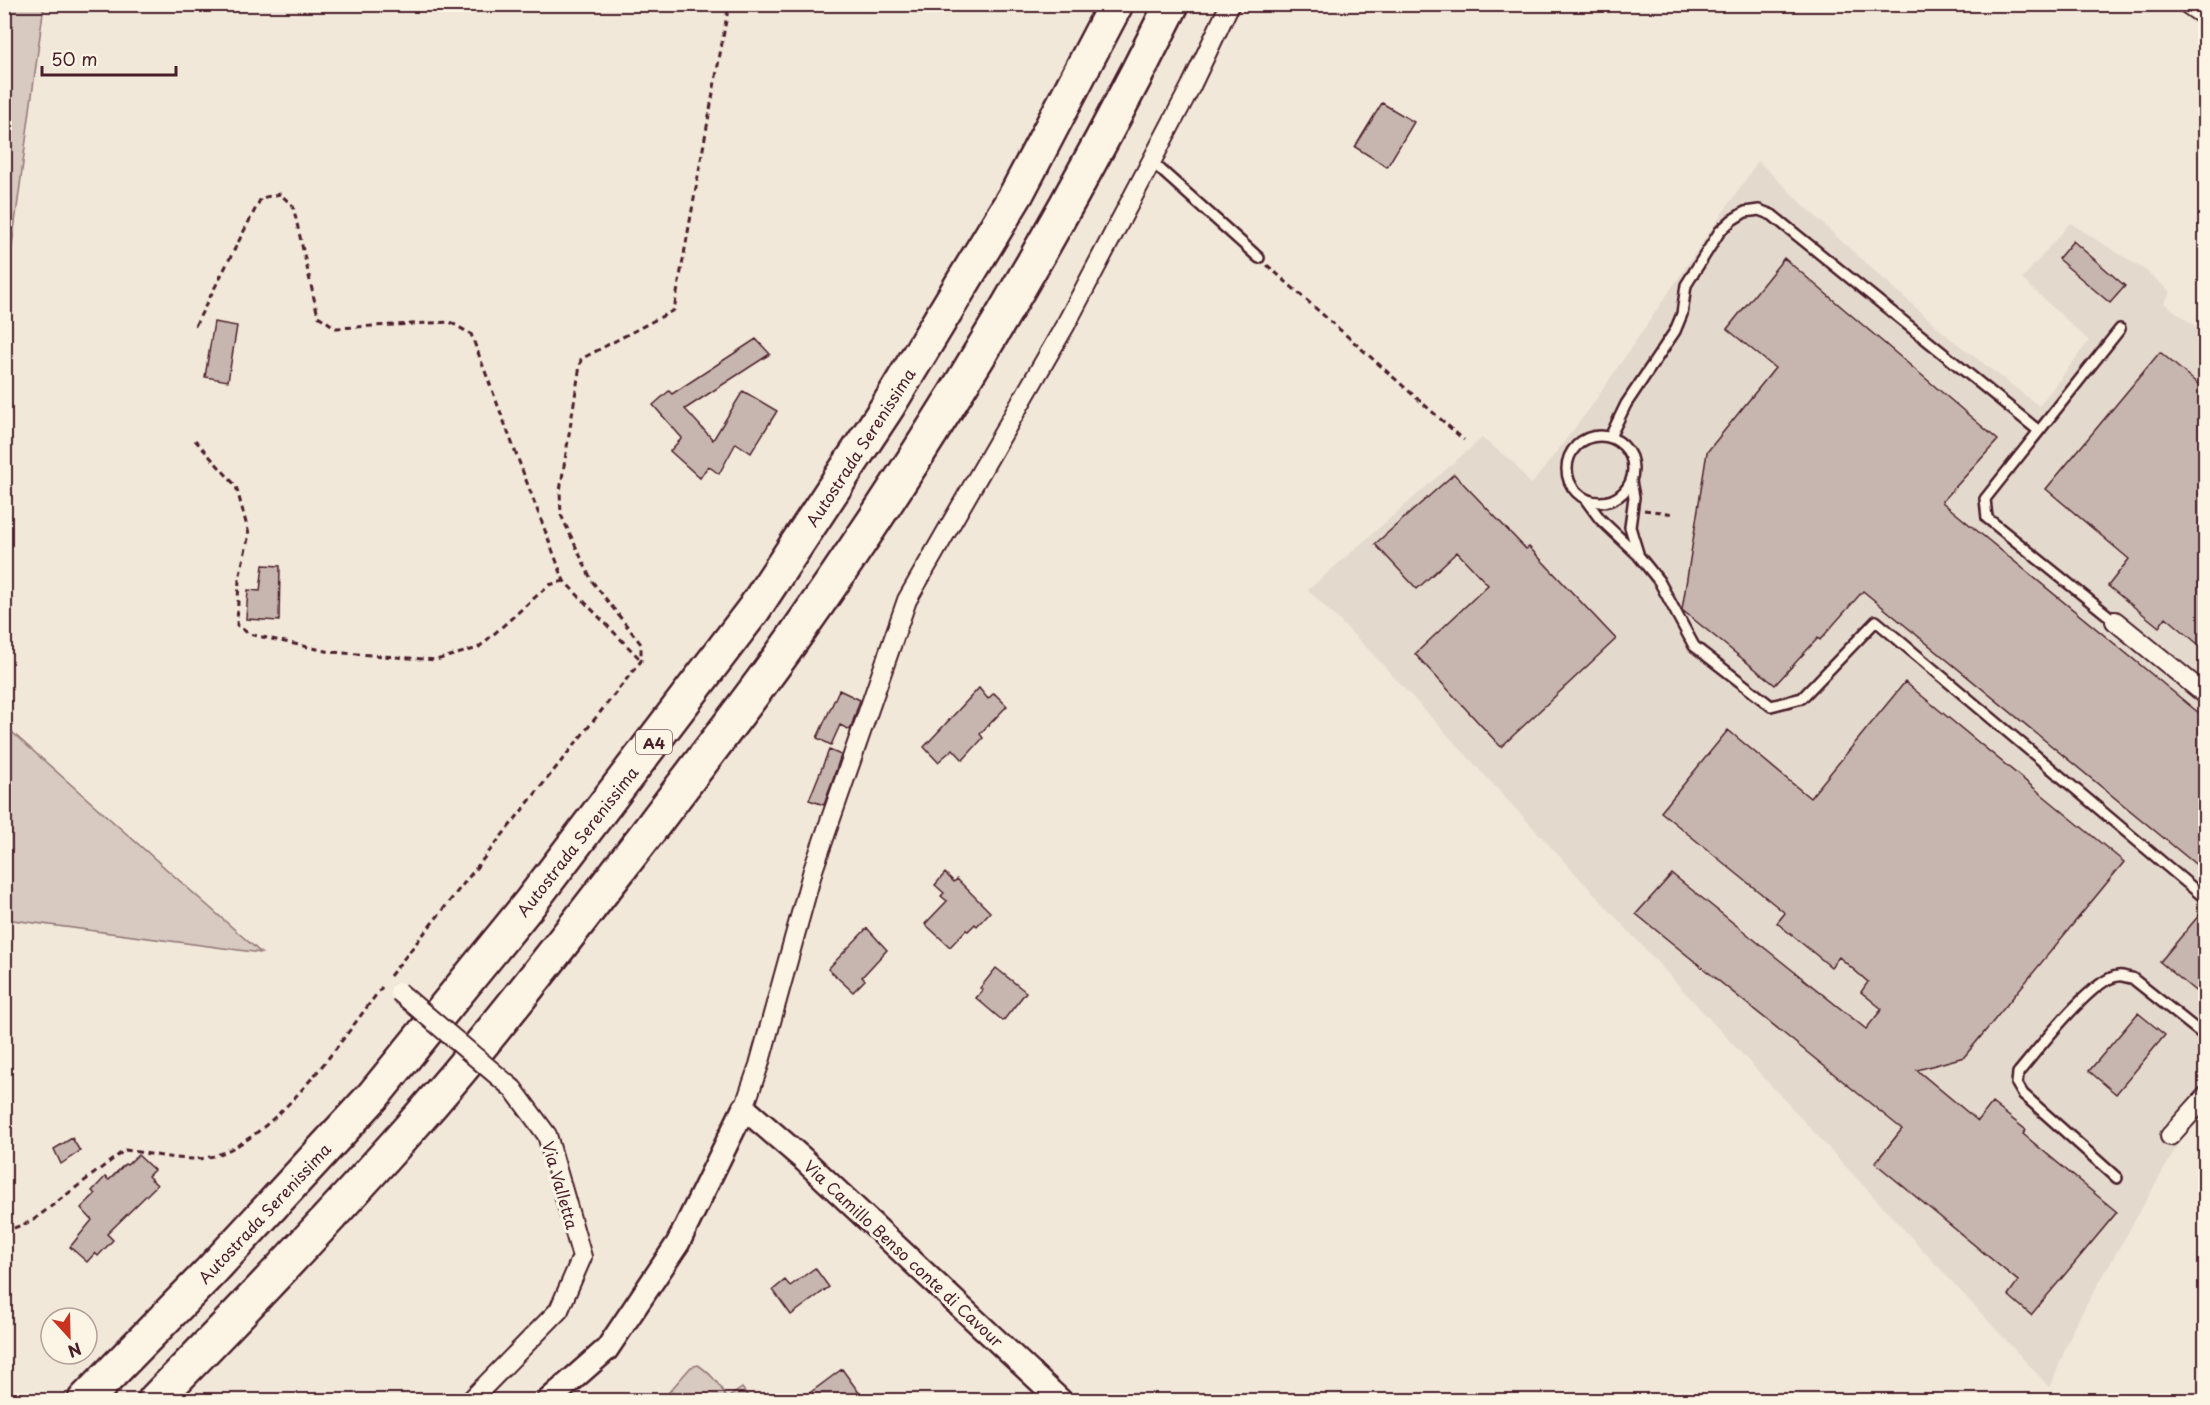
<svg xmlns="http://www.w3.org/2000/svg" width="2210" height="1405" font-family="'Playpen Sans',sans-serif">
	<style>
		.built { fill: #e4d9cd }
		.green { fill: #d8cac0; stroke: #917476; stroke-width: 1.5 }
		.building { fill: #c7b6af; stroke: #4a1f2b; stroke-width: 1.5 }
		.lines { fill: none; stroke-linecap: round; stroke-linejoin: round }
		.service-casing { stroke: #4a1f2b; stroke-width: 14 }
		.minor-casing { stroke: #4a1f2b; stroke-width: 22 }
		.tertiary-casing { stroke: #4a1f2b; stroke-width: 27 }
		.motorway-casing { stroke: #4a1f2b; stroke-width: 38 }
		.path { stroke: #4a1f2b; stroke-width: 3; stroke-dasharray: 6 4.5; stroke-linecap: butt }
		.service { stroke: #fcf5e5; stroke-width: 9 }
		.minor { stroke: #fcf5e5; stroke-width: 18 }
		.tertiary { stroke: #fcf5e5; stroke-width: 22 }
		.motorway { stroke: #fcf5e5; stroke-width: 33 }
		.minor-bridge-casing { stroke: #4a1f2b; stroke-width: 22; stroke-linecap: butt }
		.minor-bridge { stroke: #fcf5e5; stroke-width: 18 }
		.labels { text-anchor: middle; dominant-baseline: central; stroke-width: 6; stroke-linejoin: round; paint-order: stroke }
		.shield { fill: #fcf5e5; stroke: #7f5f63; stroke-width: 1.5 }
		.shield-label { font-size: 15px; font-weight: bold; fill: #4a1f2b }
		.street-label { font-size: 16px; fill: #4a1f2b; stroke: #fcf5e5 }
	</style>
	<rect width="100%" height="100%" fill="#f1e8da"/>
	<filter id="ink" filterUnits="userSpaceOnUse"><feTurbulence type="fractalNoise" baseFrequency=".0167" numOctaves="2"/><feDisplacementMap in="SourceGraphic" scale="12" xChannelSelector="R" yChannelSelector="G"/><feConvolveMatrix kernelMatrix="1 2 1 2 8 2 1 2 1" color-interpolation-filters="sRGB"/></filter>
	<g filter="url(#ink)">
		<path class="built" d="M1758 161 1839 239 1950 338 2039 406 2089 341 2022 279 2070 223 2145 270 2171 292 2164 303 2206 334 2205 1125 2195 1115 2074 1327 2050 1388 1370 651 1308 590 1482 438 1514 463 1531 485 1590 408Z"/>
		<path class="green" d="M5 4 44 5 5 298 4 5Z
			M5 726 261 953 5 919Z
			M698 1365C709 1372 723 1387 726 1399L742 1388 751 1400H662L691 1367Z"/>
		<path class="building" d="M1382 103 1414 122 1387 167 1355 147Z
			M2073 241 2125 286 2110 303 2058 259Z
			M1784 258 1998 440 1942 502 2205 718V872L1863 591 1820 640 1818 638 1775 685 1682 610 1707 452 1775 368 1727 329Z
			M214 322 237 326 228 381 205 377Z
			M756 339 770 354 685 409 713 440 743 391 777 411 751 453 736 443 719 474 708 466 700 478 670 451 682 438 653 405 669 391 672 394Z
			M2160 352 2205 390V650L2166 617 2159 627 2108 586 2129 559 2046 489Z
			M1454 474 1526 549 1529 547 1616 639 1501 747 1415 654 1488 585 1457 552 1417 589 1375 544Z
			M263 565 280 566 279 621 246 619 248 590 260 591Z
			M1905 682 2124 862 1964 1057 1917 1070 1978 1121 1992 1103 2026 1130 2023 1134 2117 1212 2031 1315 2008 1295 2018 1281 1875 1163 1902 1129 1636 914 1672 874 1866 1029 1882 1009 1861 992 1868 982 1839 957 1831 967 1777 923 1785 913 1661 812 1728 730 1810 798Z
			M979 688 988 699 994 693 1007 706 980 734 983 738 963 760 953 749 938 762 924 747Z
			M839 690 860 700 850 730 840 725 831 745 817 738Z
			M829 750 841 755 824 805 809 800Z
			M945 873 954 882 957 879 990 912 977 926 975 924 968 931 966 930 950 947 925 924 947 901 941 896 944 893 935 885Z
			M2205 908V999L2160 962Z
			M867 928 887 950 862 977 865 980 853 992 828 969Z
			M996 968 1026 992 1003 1021 976 998 983 990 980 988Z
			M2138 1013 2165 1035 2116 1094 2089 1071Z
			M72 1138 80 1151 61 1164 54 1149Z
			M138 1155 154 1170 148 1176 157 1185 107 1234 113 1240 98 1256 95 1253 87 1262 70 1247 92 1220 81 1208 95 1194 92 1191 105 1177 109 1180 125 1164 127 1165Z
			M815 1268 829 1287 791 1315 773 1290 785 1280 790 1286Z
			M842 1369 865 1401H799Z"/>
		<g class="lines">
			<g class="service-casing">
				<path id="service" d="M1151 161 1259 258
					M1567 469a33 33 0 1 1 66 0a33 33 0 1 1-66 0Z
					M1610 437 1626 404 1675 331 1682 314 1686 285 1720 231 1732 220 1745 212 1759 210 1772 215 2039 431
					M1631 481 1634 497 1630 527 1638 553
					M1586 500 1600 519 1638 555 1659 581 1694 646 1771 706 1802 698 1876 621 2206 899
					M2115 621 1987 518 1985 499 2120 329
					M2117 1178 2023 1094 2017 1084 2018 1073C2036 1052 2092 978 2118 976 2122 975 2128 978 2132 978L2206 1037"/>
			</g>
			<g class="minor-casing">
				<path id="minor" d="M2187 4 2206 17
					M2115 621 2206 695
					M744 1108 759 1065 813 870 907 600 1066 324 1191 86 1230 4
					M2170 1136 2206 1096
					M471 1400 559 1310 582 1257 547 1135 513 1089"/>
			</g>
			<g class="tertiary-casing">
				<path id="tertiary" d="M549 1400 607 1349 678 1243 744 1108 802 1158 1060 1400"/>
			</g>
			<g class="motorway-casing">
				<path id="motorway" d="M85 1400 212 1270 373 1096 530 903 754 609 888 406 1017 193 1116 4
					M155 1400C242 1311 328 1221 411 1127 496 1031 573 929 651 828 698 765 747 704 792 640 935 439 1062 225 1172 4"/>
			</g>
			<path class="path" d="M1267 265 1464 440
				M195 326 261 198 280 194 293 206 318 316 336 328 450 322 471 334 564 581 640 659
				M195 440 236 486 249 534 239 579 237 625 249 634 331 652 436 660 478 648 549 585 564 581
				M1644 510 1675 514
				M390 976 641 661V644L592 581 561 515 560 491 581 359 674 310 729 4
				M4 1232 32 1221 125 1150C147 1153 171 1159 194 1159 265 1158 342 1039 382 987"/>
			<use href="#service" class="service"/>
			<use href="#minor" class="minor"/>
			<use href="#tertiary" class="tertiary"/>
			<use href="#motorway" class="motorway"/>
			<g class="minor-bridge-casing">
				<path id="minor-bridge" d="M399 992 513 1089"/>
			</g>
			<use href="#minor-bridge" class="minor-bridge"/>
		</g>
	</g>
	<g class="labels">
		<rect class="shield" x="636" y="730" width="36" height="24" rx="4.5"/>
		<g class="shield-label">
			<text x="654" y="742">A4</text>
		</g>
		<g class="street-label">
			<text transform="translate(860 447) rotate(-57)">Autostrada Serenissima</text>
			<text transform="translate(577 841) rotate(-52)">Autostrada Serenissima</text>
			<text transform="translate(561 1185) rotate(74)">Via Valletta</text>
			<text transform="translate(264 1213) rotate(-47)">Autostrada Serenissima</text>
			<text transform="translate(904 1253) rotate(43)">Via Camillo Benso conte di Cavour</text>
		</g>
	</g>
	<rect width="2210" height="1405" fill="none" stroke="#fcf5e5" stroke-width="24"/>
	<rect x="12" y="12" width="2186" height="1381" fill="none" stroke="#4a1f2b" stroke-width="2" filter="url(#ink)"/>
	<g transform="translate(69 1336) rotate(158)"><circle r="28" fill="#fcf5e5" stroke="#b59f9b" stroke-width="1.5"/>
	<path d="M0-4.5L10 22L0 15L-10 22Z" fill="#c8321e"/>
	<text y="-9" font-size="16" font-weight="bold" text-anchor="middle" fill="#4a1f2b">N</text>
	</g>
	<path d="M42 66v9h134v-9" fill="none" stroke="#4a1f2b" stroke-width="3"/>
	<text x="51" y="66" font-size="18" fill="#4a1f2b" stroke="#fcf5e5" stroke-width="4.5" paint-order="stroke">50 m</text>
</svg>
